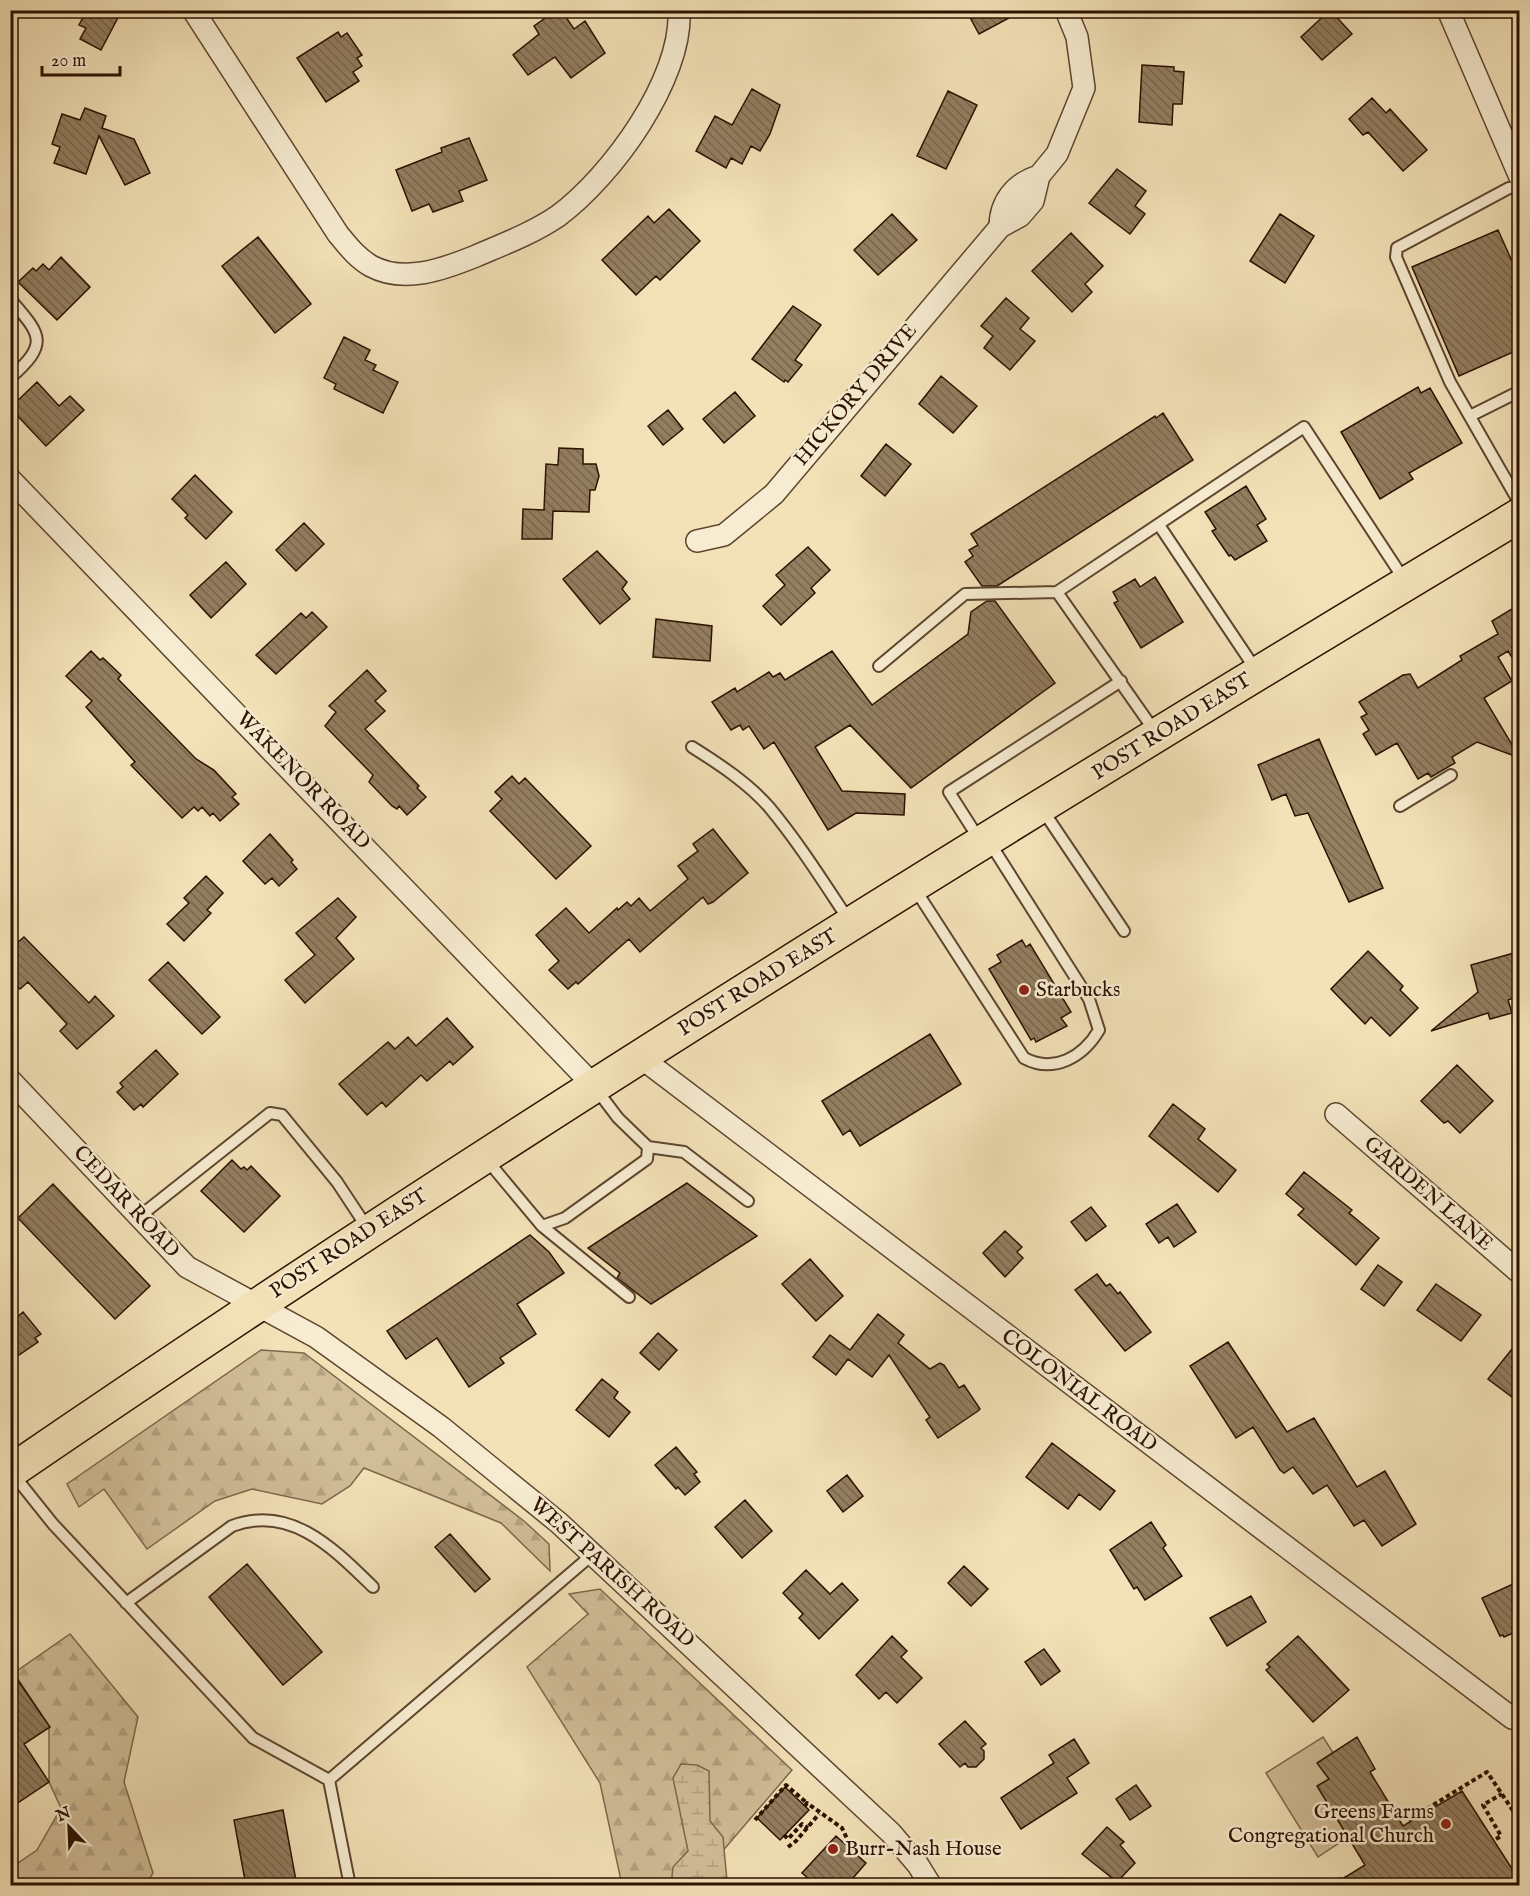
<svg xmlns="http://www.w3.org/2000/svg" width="1530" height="1896" font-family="'IM FELL English',serif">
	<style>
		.green { fill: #d1be99; stroke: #7e684c; stroke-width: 1.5 }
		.forest { fill: url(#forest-firs); stroke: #7e684c; stroke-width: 1.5 }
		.wetland { fill: url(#wetland-marsh); stroke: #7e684c; stroke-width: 1.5 }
		.building { fill: url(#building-back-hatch); stroke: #2b1100; stroke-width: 1.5 }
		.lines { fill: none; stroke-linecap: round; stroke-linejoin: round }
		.lane-casing { stroke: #5d452e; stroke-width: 14 }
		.street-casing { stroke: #5d452e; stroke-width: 24 }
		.primary-casing { stroke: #2b1100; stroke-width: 36 }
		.path { stroke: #2b1100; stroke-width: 4; stroke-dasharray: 4.5 3; stroke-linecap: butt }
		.lane { stroke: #f7ecd1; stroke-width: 10 }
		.street { stroke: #f7ecd1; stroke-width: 21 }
		.primary { stroke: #f3e2b8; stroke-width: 33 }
		.poi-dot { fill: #8f2418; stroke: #f7ecd1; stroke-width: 2 }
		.labels { text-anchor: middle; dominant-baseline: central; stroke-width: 5; stroke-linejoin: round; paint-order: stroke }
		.street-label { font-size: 21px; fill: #2b1100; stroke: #f7ecd1 }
		.poi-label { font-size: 21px; fill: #2b1100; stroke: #f7ecd1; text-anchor: start }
	</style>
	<defs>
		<pattern id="forest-firs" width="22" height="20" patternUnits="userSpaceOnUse" patternTransform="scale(1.5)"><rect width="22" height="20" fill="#d1be99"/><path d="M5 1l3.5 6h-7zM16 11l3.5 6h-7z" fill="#b4a282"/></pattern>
		<pattern id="wetland-marsh" width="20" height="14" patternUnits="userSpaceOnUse" patternTransform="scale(1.5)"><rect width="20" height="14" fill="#d1be99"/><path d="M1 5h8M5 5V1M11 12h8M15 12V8" fill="none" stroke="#b4a282"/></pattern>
		<pattern id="building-back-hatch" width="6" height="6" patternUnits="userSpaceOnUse" patternTransform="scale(1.5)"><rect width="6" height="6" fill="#937e60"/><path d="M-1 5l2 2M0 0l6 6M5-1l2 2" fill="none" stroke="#78664d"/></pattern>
	</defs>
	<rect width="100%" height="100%" fill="#f3e2b8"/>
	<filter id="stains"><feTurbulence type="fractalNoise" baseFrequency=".00333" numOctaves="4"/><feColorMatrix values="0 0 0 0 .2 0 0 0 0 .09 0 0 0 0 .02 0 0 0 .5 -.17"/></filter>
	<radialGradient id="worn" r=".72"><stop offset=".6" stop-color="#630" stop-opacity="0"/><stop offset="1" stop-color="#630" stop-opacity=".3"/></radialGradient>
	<path class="green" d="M1323 1737 1344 1770 1348 1837 1318 1857 1266 1773Z"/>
	<path class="forest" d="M261 1350 304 1353 524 1521 549 1544 550 1571 501 1523 364 1468 350 1486 322 1504 252 1489 215 1501 147 1549 104 1489 79 1507 67 1484Z
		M600 1589 792 1770 697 1881 701 1885H622L600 1783 527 1667 588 1614 569 1594Z
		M70 1634 138 1717 124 1782 153 1873 146 1885 11 1886V1868L37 1850 61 1808 49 1782V1726L14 1673Z"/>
	<path class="wetland" d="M681 1764 697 1765 709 1771 710 1821 723 1837 727 1881 725 1885H671L673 1867 688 1851 673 1778Z"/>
	<path class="building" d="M87 10H122L101 50 80 39 86 28 79 25Z
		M557 10H561L574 29 585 21 605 53 571 78 555 57 528 75 513 55 539 34 534 26Z
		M966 10H1024L979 34Z
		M1330 10 1352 34 1322 60 1301 37Z
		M338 32 341 37 347 33 362 55 357 58 362 66 353 72 359 81 326 102 297 58Z
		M1142 65 1174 67V71L1184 72 1182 104H1173L1172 125 1139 122Z
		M752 89 780 105 770 134 760 151 751 146 742 164 731 158 726 168 696 151 715 116 732 125Z
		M948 91 977 105 946 169 917 156Z
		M1372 98 1386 113 1390 109 1427 150 1403 171 1368 132 1363 135 1349 119Z
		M85 108 106 116 102 128 134 139 150 173 125 185 99 136 86 174 54 163 60 147 52 144 62 114 80 120Z
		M469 138 487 180 459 191 463 201 433 212 429 204 412 211 396 170 442 152 441 148Z
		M1117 169 1146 191 1135 206 1145 214 1130 234 1089 203Z
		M669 209 700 241 660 280 656 276 636 295 602 260 648 216 654 223Z
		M892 214 917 240 878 275 854 250Z
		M1280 214 1314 236 1285 283 1250 261Z
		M1498 230 1520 279V349L1459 376 1412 267Z
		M1071 233 1103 266 1085 284 1092 292 1072 312 1032 271Z
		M258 237 311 304 275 333 222 266Z
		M61 257 90 287 57 320 18 282 33 268 36 271 43 264 49 270Z
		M1006 298 1029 318 1020 329 1035 341 1010 370 984 348 993 336 981 326Z
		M793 306 821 325 795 360 802 365 788 382 785 380 784 382 752 359Z
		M344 337 370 350 365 360 376 365 373 370 398 382 383 413 334 389 336 384 324 378Z
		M941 376 977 406 953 433 919 404Z
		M37 382 59 406 70 396 84 410 46 446 10 408Z
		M1418 387 1421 393 1430 388 1462 443 1409 473 1413 479 1380 499 1341 432Z
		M735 392 755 416 724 443 703 419Z
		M668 410 683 429 663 445 648 426Z
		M1163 413 1193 460 997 586H982L965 562 973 556 969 550 978 545 971 534 1155 416 1156 418Z
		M886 444 911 464 885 496 861 476Z
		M559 448 583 449V464H596L599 476 595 490H590L589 512 553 511 552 539H522L523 509 544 510 546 464 558 465Z
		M195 475 232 512 206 539 185 518 188 515 172 499Z
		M1246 486 1266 519 1257 525 1267 541 1235 560 1231 555 1229 556 1212 531 1216 529 1205 512Z
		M304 523 324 544 296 571 276 550Z
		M808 547 830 570 811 588 815 593 781 625 763 606 785 585 776 575Z
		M597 551 627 582 622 589 630 599 600 624 563 579Z
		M226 562 246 584 211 618 190 595Z
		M1155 577 1183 622 1141 648 1114 603 1118 601 1113 592 1135 579 1140 587Z
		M987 601H995L1055 683 911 788 850 725 815 747 842 791 905 794 904 815 856 813 828 830 774 742 764 749 749 726 743 730 740 725 731 730 712 702 735 688 737 692 769 672 773 677 780 673 785 680 832 651 872 705 968 634 971 612Z
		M1520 604V670L1508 651 1498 657 1512 681 1484 698 1520 758 1477 742 1452 757 1455 763 1431 777 1428 773 1418 779 1397 743 1376 755 1363 734 1369 730 1361 717 1367 714 1359 702 1403 675 1410 674 1418 688 1462 660 1460 656 1498 634 1492 621Z
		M312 612 327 627 276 674 256 655 301 613 306 618Z
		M656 619 712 626 710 661 653 657Z
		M91 651 100 660 103 658 121 675 118 679 196 759 214 770 236 794 232 797 239 804 220 821 213 813 210 816 202 807 198 811 194 807 182 818 131 765 135 762 86 707 92 701 66 676Z
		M367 670 386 691 375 701 385 711 365 729 419 786 417 788 426 797 407 815 399 806 397 809 392 806 369 782 373 775 325 726 336 712 329 706Z
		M1319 739 1383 888 1349 902 1308 813 1295 816 1286 794 1272 800 1258 765Z
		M512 776 519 784 525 778 591 846 556 879 490 811 502 799 495 792Z
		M713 829 748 873 713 902 708 904 703 897 640 952 629 939 578 984 576 982 568 989 549 970 559 961 536 935 566 908 589 933 617 908 618 910 627 902 631 906 639 898 650 911 688 879 678 866 698 851 693 844Z
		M270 834 293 860 291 862 297 869 279 886 272 878 265 884 243 861Z
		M206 876 223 893 207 910 211 913 184 941 167 924 189 903 184 898Z
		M338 898 356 917 336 938 354 959 305 1003 285 980 315 955 296 933Z
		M24 937 89 1003 95 996 114 1016 77 1049 60 1031 67 1024 28 982 20 989 10 979V949Z
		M1022 940 1026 947 1030 944 1071 1012 1061 1018 1067 1026 1036 1042 1034 1038 1031 1040 989 969 1001 962 997 955Z
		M1368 951 1403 986 1400 990 1418 1008 1390 1036 1371 1017 1365 1024 1331 989Z
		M1514 953 1520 974V996L1508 1000 1512 1013 1490 1019 1488 1013 1431 1031 1478 992 1471 965Z
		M168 962 220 1017 202 1034 149 980Z
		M447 1018 473 1047 453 1065 450 1061 427 1081 421 1075 386 1107 382 1102 367 1115 339 1084 388 1042 395 1049 408 1037 416 1046Z
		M930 1034 961 1084 860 1146 850 1130 843 1135 822 1101Z
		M156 1050 178 1074 143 1107 141 1104 134 1110 117 1092 123 1087 120 1083Z
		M1457 1065 1493 1101 1460 1133 1448 1121 1444 1123 1421 1101Z
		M1173 1104 1205 1129 1198 1139 1236 1170 1218 1192 1149 1136Z
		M232 1160 241 1169 244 1167 247 1170 251 1166 280 1196 244 1232 201 1191Z
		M1304 1172 1352 1210 1349 1213 1379 1238 1356 1265 1298 1215 1304 1209 1286 1194Z
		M687 1183 757 1236 651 1304 617 1278 620 1273 588 1248Z
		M53 1184 150 1286 115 1319 18 1218Z
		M1177 1204 1196 1232 1174 1247 1168 1237 1159 1243 1146 1224Z
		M1091 1207 1106 1226 1086 1241 1071 1222Z
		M1005 1231 1022 1247 1017 1252 1023 1258 1005 1277 983 1253Z
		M530 1235 549 1252 564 1273 517 1304 536 1334 500 1358 504 1363 469 1387 437 1338 406 1359 387 1331Z
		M810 1259 843 1296 816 1321 782 1284Z
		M1378 1265 1402 1282 1384 1306 1361 1289Z
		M1097 1274 1106 1286 1110 1284 1118 1294 1120 1292 1151 1332 1125 1351 1075 1290Z
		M1436 1284 1481 1315 1461 1341 1417 1310Z
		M23 1312 41 1334 35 1338 38 1342 10 1361V1323Z
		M878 1314 904 1335 898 1343 930 1369 940 1363 944 1365 959 1388 964 1385 980 1409 978 1411 938 1438 926 1420 930 1417 889 1355 872 1377 848 1359 836 1375 813 1357 830 1335 850 1350Z
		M658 1333 677 1350 659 1370 640 1353Z
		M1520 1339V1403L1488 1379Z
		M1228 1342 1287 1432 1314 1418 1357 1487 1385 1471 1416 1524 1382 1546 1364 1520 1354 1526 1327 1485 1313 1494 1293 1467 1284 1473 1280 1470 1253 1427 1236 1438 1190 1366Z
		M602 1379 618 1392 614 1398 630 1412 609 1437 576 1410Z
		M1052 1443 1115 1491 1100 1510 1079 1494 1068 1509 1026 1477Z
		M676 1447 697 1472 694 1474 700 1482 685 1495 678 1487 676 1489 655 1465Z
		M847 1475 863 1496 843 1512 827 1491Z
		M745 1500 772 1531 742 1558 715 1527Z
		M1151 1522 1166 1545 1163 1548 1182 1576 1145 1600 1137 1587 1134 1589 1110 1550Z
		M450 1534 490 1579 475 1592 435 1547Z
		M247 1564 322 1652 283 1685 209 1597Z
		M964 1566 988 1589 971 1606 948 1583Z
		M806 1570 830 1594 842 1583 858 1600 819 1639 799 1618 803 1614 783 1593Z
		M1520 1581V1630L1504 1637 1503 1635 1500 1636 1482 1598Z
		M1251 1596 1266 1622 1227 1646 1210 1618Z
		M892 1636 907 1651 901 1657 922 1678 897 1703 886 1692 879 1699 856 1675Z
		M1298 1636 1349 1690 1313 1722 1266 1670 1270 1667 1267 1664Z
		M1044 1649 1060 1671 1041 1685 1025 1662Z
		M10 1669 50 1727 24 1744 49 1782 10 1808Z
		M965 1721 986 1744 981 1748 984 1751V1759L976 1767H968L965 1763 960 1767 939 1744Z
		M1357 1737 1375 1769 1370 1772 1403 1826 1462 1791 1518 1878 1506 1886H1331L1365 1865 1317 1786 1329 1779 1317 1763Z
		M1074 1739 1089 1763 1067 1778 1077 1793 1021 1829 1001 1798 1054 1763 1049 1755Z
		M1136 1785 1151 1806 1130 1820 1116 1799Z
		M785 1787 809 1810 780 1840 757 1818Z
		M283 1810 297 1886H246L234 1820Z
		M1107 1827 1124 1842 1120 1845 1135 1863 1117 1882 1082 1854Z
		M836 1836 866 1863 846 1886H817L802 1873Z"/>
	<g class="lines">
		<g class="lane-casing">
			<path id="lane" d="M1520 187 1509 188 1397 248 1396 257 1450 382 1520 504
				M10 299C41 335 50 343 10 378
				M1470 416 1520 391
				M1159 525 1256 670
				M879 666 965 594 1057 592
				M1156 733 1057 592 1304 427 1405 581
				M692 747C719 764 748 783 769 807 799 843 824 883 850 922
				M1400 806 1451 775
				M1042 809 1124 931
				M979 839 949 792 1121 681
				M915 889 1024 1058C1054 1074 1083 1057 1099 1030L1089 999 990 843
				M648 1147 684 1152 748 1201
				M487 1160 542 1226 565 1218 647 1159 648 1147 618 1118 596 1089
				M140 1216 270 1113 282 1115 337 1182 368 1229
				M542 1226 629 1297
				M13 1474 53 1524 253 1738 329 1780 593 1554
				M126 1603 232 1526C291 1504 334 1549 373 1587
				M329 1780 350 1886"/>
		</g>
		<g class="street-casing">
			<path id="street" d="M193 10 338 234C348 246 357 258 371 266 404 284 444 269 476 256 504 244 533 233 558 216 611 177 683 79 679 10
				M1448 10 1520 177
				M1000 227C1000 202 1015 183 1039 176
				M10 479 594 1086
				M697 541 724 535 774 494 1000 227 1020 216 1033 201 1039 176 1057 154 1084 88 1077 37 1066 10
				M640 1057 1512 1718 1520 1713
				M10 1080 187 1267 316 1337 441 1427 559 1523 891 1833 918 1865 931 1886
				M1336 1114 1520 1273"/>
		</g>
		<g class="primary-casing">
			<path id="primary" d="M10 1472C502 1135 1009 822 1520 515"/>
		</g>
		<path class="path" d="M805 1806 807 1803 842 1828 849 1843 847 1845
			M1513 1811 1520 1807
			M755 1820 786 1785 807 1803
			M1412 1821 1410 1819 1487 1772 1520 1821
			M784 1835 788 1839 802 1824 808 1828
			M1496 1839 1501 1836 1483 1805 1502 1794
			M849 1843 854 1842 869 1854
			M788 1847 796 1841 819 1814
			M1336 1886 1335 1882 1345 1877"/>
		<use href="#lane" class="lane"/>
		<use href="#street" class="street"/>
		<use href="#primary" class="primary"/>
	</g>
	<g class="poi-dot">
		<circle cx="1024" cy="990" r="6"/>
		<circle cx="1446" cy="1824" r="6"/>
		<circle cx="833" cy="1849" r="6"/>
	</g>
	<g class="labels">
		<g class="street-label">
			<text transform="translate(856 395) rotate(-50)">HICKORY DRIVE</text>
			<text transform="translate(1172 727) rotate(-32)">POST ROAD EAST</text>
			<text transform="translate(303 781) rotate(46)">WAKENOR ROAD</text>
			<text transform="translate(758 983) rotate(-32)">POST ROAD EAST</text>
			<text transform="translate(1428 1194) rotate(41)">GARDEN LANE</text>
			<text transform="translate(126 1202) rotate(47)">CEDAR ROAD</text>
			<text transform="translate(349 1244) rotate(-33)">POST ROAD EAST</text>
			<text transform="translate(1079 1391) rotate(37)">COLONIAL ROAD</text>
			<text transform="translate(612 1573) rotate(42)">WEST PARISH ROAD</text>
		</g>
		<g class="poi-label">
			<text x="1036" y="990">Starbucks</text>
			<text x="1434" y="1812" text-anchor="end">Greens Farms<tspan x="1434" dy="24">Congregational Church</tspan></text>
			<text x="845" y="1849">Burr-Nash House</text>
		</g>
	</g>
	<rect width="1530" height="1896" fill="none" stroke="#f3e2b8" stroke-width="36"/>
	<rect x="12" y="12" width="1506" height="1872" fill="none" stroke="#2b1100" stroke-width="3"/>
	<rect x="18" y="18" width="1494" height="1860" fill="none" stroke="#2b1100" stroke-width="1.5"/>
	<g transform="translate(69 1827) rotate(337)" stroke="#f7ecd1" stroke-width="4.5" paint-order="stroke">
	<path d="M0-4.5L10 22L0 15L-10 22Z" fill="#2b1100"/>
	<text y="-9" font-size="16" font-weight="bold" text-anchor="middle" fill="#2b1100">N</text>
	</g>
	<path d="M42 66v9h78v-9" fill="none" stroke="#2b1100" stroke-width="3"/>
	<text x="51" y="66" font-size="18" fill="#2b1100" stroke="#f7ecd1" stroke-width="4.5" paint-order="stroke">20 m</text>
	<rect width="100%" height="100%" filter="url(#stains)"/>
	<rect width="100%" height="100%" fill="url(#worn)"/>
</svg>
